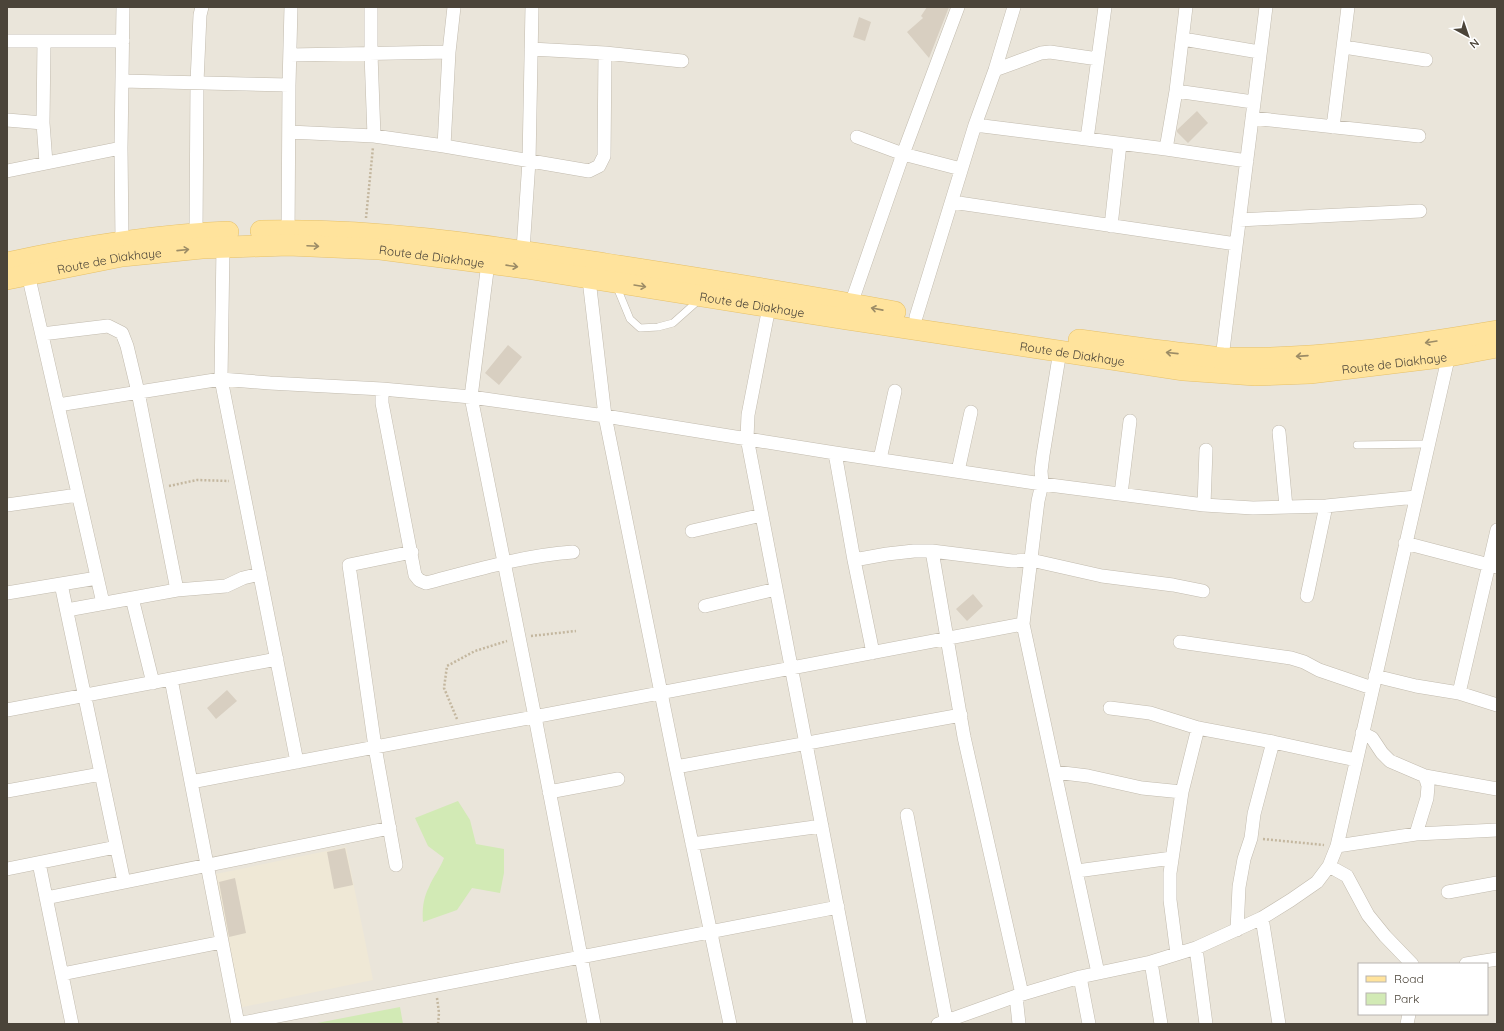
<svg xmlns="http://www.w3.org/2000/svg" width="1504" height="1031" font-family="Quicksand,sans-serif">
	<style>
		.residential { fill: #eae5da; fill-rule: evenodd }
		.education { fill: #efe8d6 }
		.green { fill: #d2eab5 }
		.building { fill: #d8cfc1 }
		.lines { fill: none; stroke-linecap: round; stroke-linejoin: round }
		.service-casing { stroke: #c2bbae; stroke-width: 8 }
		.minor-casing { stroke: #c2bbae; stroke-width: 14 }
		.primary-casing { stroke: #e6c16a; stroke-width: 22 }
		.path { stroke: #c4b79f; stroke-width: 2.5; stroke-dasharray: 2 2; stroke-linecap: butt }
		.service { stroke: #fff; stroke-width: 7 }
		.minor { stroke: #fff; stroke-width: 13 }
		.primary { stroke: #ffe39c; stroke-width: 21 }
		.oneway { stroke: #9c8c66 }
		.labels { text-anchor: middle; dominant-baseline: central; stroke-width: 3; stroke-linejoin: round; paint-order: stroke }
		.street-label { font-size: 12px; fill: #4b4439; stroke: #fff }
	</style>
	<rect width="100%" height="100%" fill="#f6f3ec"/>
	<path class="residential" d="M7 7H1497V1024H7ZM1359 964H1487V1014H1359Z"/>
	<path class="education" d="M346 847 373 980 238 1008 211 875Z"/>
	<path class="green" d="M458 801 470 820 476 844 504 849V873L500 893 472 888 457 910 423 922C422 911 423 898 429 887 433 877 440 869 444 858L428 846 415 818Z
		M400 1007 403 1024H312Z"/>
	<path class="building" d="M927 7H949L929 58 907 32 923 18 921 16Z
		M859 17 871 22 865 41 853 37Z
		M1197 111 1208 123 1188 143 1177 132V130Z
		M508 345 522 357 499 385 485 373Z
		M973 594 983 606 967 621 956 609Z
		M227 690 237 701 216 719 207 708Z
		M345 848 353 885 334 889 327 852Z
		M235 878 246 933 229 937 219 882Z"/>
	<g class="lines">
		<g class="service-casing">
			<path id="service" d="M616 285 630 319 640 328 658 327 673 323 700 299
				M1357 445 1428 444"/>
		</g>
		<g class="minor-casing">
			<path id="minor" d="M371 7V54L374 136
				M1183 39 1259 52
				M7 41H123
				M44 41 43 123 46 163
				M1344 47 1426 60
				M531 49 605 53 682 61
				M290 55 449 52
				M995 70 1041 53 1050 52 1098 59
				M122 81 289 85
				M1176 91 1253 102
				M1252 118 1419 136
				M7 120 43 123
				M975 125 1166 149 1247 161
				M1333 127 1348 7
				M289 132 374 136 444 146 589 171 599 166 604 156 605 53
				M857 137 903 154 961 169
				M1087 139 1105 7
				M444 146 449 52 454 7
				M1166 149 1176 91 1186 7
				M7 171 121 148
				M952 202 1236 244
				M1239 220 1420 211
				M1111 226 1120 144
				M196 233 197 82 200 15 202 7
				M288 237 289 85 291 7
				M122 241 121 148 123 7
				M223 247 221 379 297 762
				M523 250 529 161 532 7
				M488 263 471 397 535 717 594 1024
				M588 271 605 416 676 767 730 1024
				M28 274 103 603
				M851 304 903 154 958 7
				M769 307 748 415 747 438 860 1024
				M916 317 975 125 995 70 1014 7
				M42 334 108 326 122 333 127 346 138 392 177 590
				M1060 351 1043 455 1041 471 1042 484 1038 501 1023 624 1098 973
				M1222 358 1266 7
				M382 389V403L415 575 419 580 426 583C472 571 525 555 573 552
				M58 405 221 379 270 383 382 389 471 397 605 416 835 453 1042 484 1204 505 1253 508 1326 506 1416 497
				M1279 432 1286 507
				M835 453 854 560 873 653
				M880 459 895 391
				M958 471 971 412
				M1121 494 1130 421
				M7 505 78 495
				M1204 505 1206 450
				M692 531 762 515
				M1405 543 1497 567
				M932 551 964 737 1022 994
				M854 560 887 554 914 551H932L1012 561 1031 560 1102 576 1173 585 1203 591
				M61 584 124 882
				M7 593 97 578
				M1307 596 1326 506
				M132 598 153 683
				M705 606 776 589
				M67 610 177 590 226 586 243 578 260 574
				M1180 642 1291 658 1304 662 1319 670 1372 688
				M1375 676 1416 686 1459 693 1497 705
				M171 679 238 1024
				M1459 693 1497 530
				M1110 708 1150 713 1198 728 1273 742 1356 760
				M7 710 277 659
				M1362 733 1372 738 1382 753 1390 761 1425 776 1497 789
				M676 767 961 715
				M1055 772 1088 776 1142 788 1182 792
				M191 782 1023 624
				M7 791 101 774
				M549 792 618 779
				M907 815 947 1024
				M1416 834 1427 798 1428 786 1425 776
				M692 844 822 826
				M1337 846 1416 834 1497 830
				M39 863 72 1024
				M396 865 375 747 349 565 412 552
				M1329 866 1347 876 1368 915 1385 936 1412 964
				M7 869 116 847
				M1077 871 1172 858
				M1448 892 1497 883
				M46 898 390 828
				M1262 918 1279 1024
				M1237 930 1239 887 1244 859 1251 838 1254 814 1273 742
				M1196 948 1206 1024
				M1177 954 1170 900V873L1182 792 1198 728
				M1151 962 1161 1024
				M1466 964 1497 959
				M62 974 222 942
				M1080 977 1089 1024
				M1016 996 1019 1024
				M237 1024 838 907
				M938 1024 1016 996 1080 977 1151 962 1196 948 1262 918 1291 900 1317 882 1329 866 1337 846 1450 350
				M1407 1024 1409 1014"/>
		</g>
		<g class="primary-casing">
			<g id="primary">
				<path d="M261 231C379 228 490 246 606 264 703 279 800 294 895 312"/>
				<path d="M7 263C80 247 153 235 228 232"/>
				<path id="s1" d="M7 279 122 256 202 248 288 245 380 249 526 268 846 319 1184 370 1255 375 1310 373 1449 356 1497 347"/>
				<path d="M1079 340C1115 345 1151 350 1187 354 1199 355 1211 357 1223 358 1315 361 1407 346 1497 331"/>
			</g>
		</g>
		<path class="path" d="M366 218 373 147
			M169 486 197 480 229 481
			M531 636 576 631
			M457 719 444 688 447 666 475 651 507 641
			M1263 839 1324 845
			M437 998 439 1013 438 1024"/>
		<use href="#service" class="service"/>
		<use href="#minor" class="minor"/>
		<use href="#primary" class="primary"/>
	</g>
	<defs><path id="oneway-shaft" d="M-6 0H5M1.5-3L5.5 0L1.5 3" fill="none" stroke-width="1.6" stroke-linecap="round" stroke-linejoin="round"/></defs>
	<g class="oneway">
		<use href="#oneway-shaft" transform="translate(313 246) rotate(3)"/>
		<use href="#oneway-shaft" transform="translate(183 250) rotate(-6)"/>
		<use href="#oneway-shaft" transform="translate(512 266) rotate(8)"/>
		<use href="#oneway-shaft" transform="translate(640 286) rotate(9)"/>
		<use href="#oneway-shaft" transform="translate(877 309) rotate(-169)"/>
		<use href="#oneway-shaft" transform="translate(1431 342) rotate(171)"/>
		<use href="#oneway-shaft" transform="translate(1172 353) rotate(-174)"/>
		<use href="#oneway-shaft" transform="translate(1302 356) rotate(176)"/>
	</g>
	<g class="labels">
		<g class="street-label">
			<text stroke="none"><textPath href="#s1" startOffset="428">Route de Diakhaye</textPath></text>
			<text stroke="none"><textPath href="#s1" startOffset="104">Route de Diakhaye</textPath></text>
			<text stroke="none"><textPath href="#s1" startOffset="752">Route de Diakhaye</textPath></text>
			<text stroke="none"><textPath href="#s1" startOffset="1076">Route de Diakhaye</textPath></text>
			<text stroke="none"><textPath href="#s1" startOffset="1400">Route de Diakhaye</textPath></text>
		</g>
	</g>
	<rect width="1504" height="1031" fill="none" stroke="#4b4439" stroke-width="16"/>
	<rect x="1358" y="963" width="130" height="52" fill="#ffffff" stroke="#b7b4b0"/>
	<rect x="1366" y="976" width="20" height="6" fill="#ffe39c" stroke="#b7b4b0"/>
	<text x="1394" y="983" font-size="12" fill="#4b4439">Road</text>
	<rect x="1366" y="993" width="20" height="12" fill="#d2eab5" stroke="#b7b4b0"/>
	<text x="1394" y="1003" font-size="12" fill="#4b4439">Park</text>
	<g transform="translate(1468 36) rotate(140)" stroke="#ffffff" stroke-width="3" paint-order="stroke">
	<path d="M0-3L7 15L0 10L-7 15Z" fill="#4b4439"/>
	<text y="-6" font-size="11" font-weight="bold" text-anchor="middle" fill="#4b4439">N</text>
	</g>
</svg>
